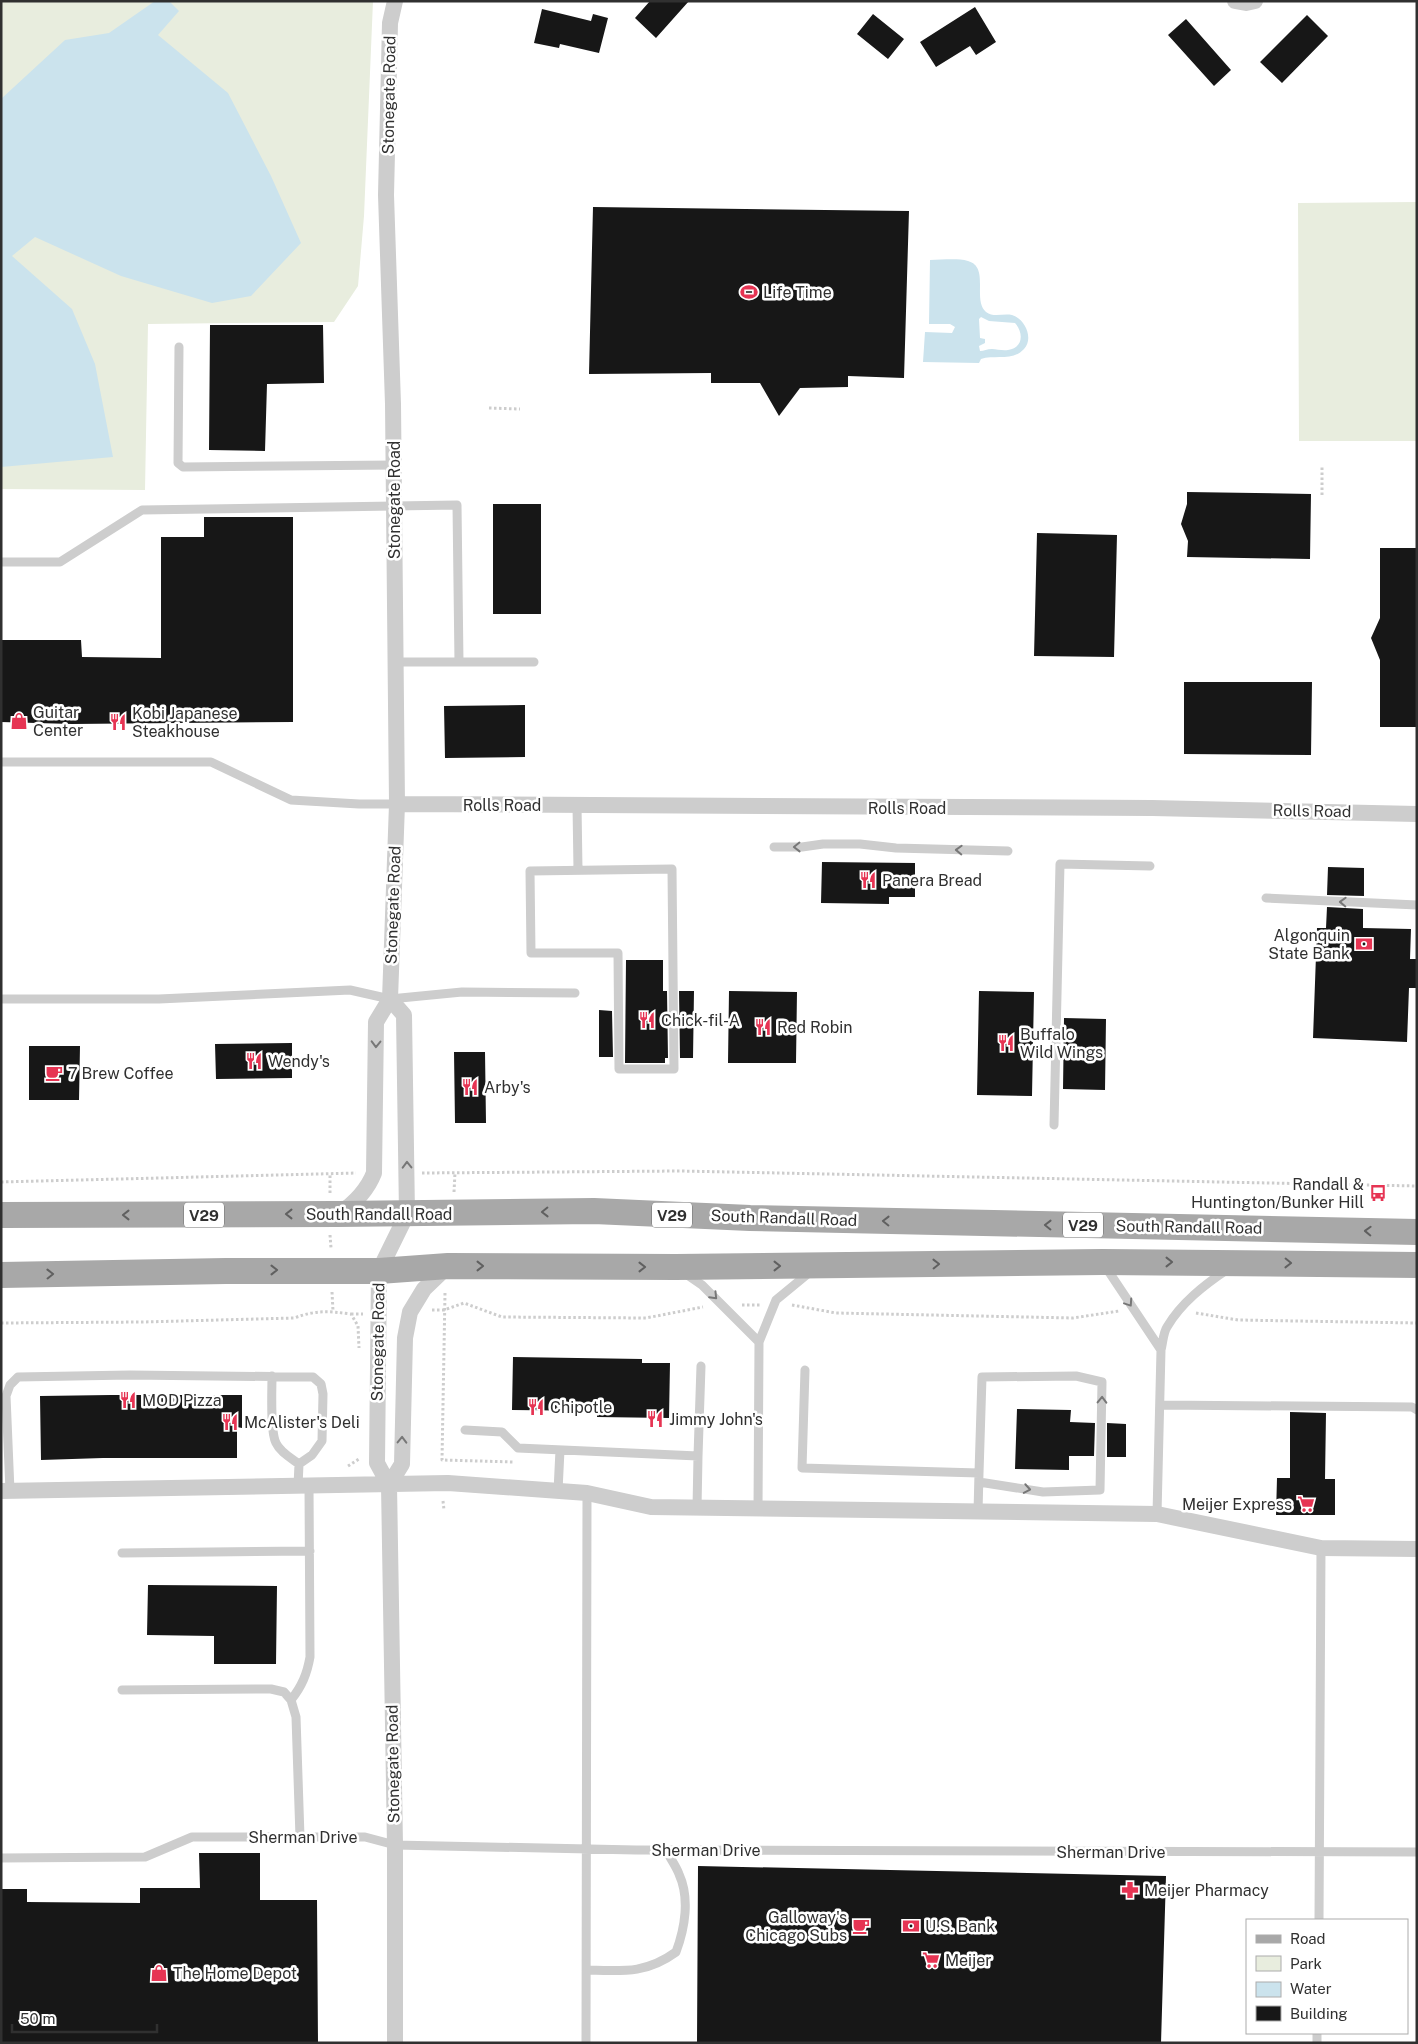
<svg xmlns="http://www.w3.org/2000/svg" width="1418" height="2044" font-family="'Public Sans',sans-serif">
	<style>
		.green { fill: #e8edde }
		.water { fill: #cbe3ed; fill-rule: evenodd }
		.building { fill: #171717 }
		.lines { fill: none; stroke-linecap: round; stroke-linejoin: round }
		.path { stroke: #cdcdcd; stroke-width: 3; stroke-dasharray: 2.5 2.5; stroke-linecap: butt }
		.lane { stroke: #cdcdcd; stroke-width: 9 }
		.street { stroke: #cdcdcd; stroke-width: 16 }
		.primary { stroke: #a8a8a8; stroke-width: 26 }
		.oneway { stroke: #777 }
		.oneway2 { stroke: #606060 }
		.labels { text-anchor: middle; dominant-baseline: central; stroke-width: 5; stroke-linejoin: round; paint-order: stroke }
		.shield { fill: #fff; stroke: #6e6e6e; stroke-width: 1 }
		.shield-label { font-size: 15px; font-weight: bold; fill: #303030 }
		.street-label { font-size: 16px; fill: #303030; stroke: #fff }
		.poi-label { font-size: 16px; fill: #303030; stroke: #fff; text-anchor: start }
	</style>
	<rect width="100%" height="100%" fill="#fff"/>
	<path class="green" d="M1 1H373L364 216 358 286 334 322 148 324 145 490 1 489Z
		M1417 202V441H1299L1298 203Z"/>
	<path class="water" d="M155 1H169L179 11 158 35 228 93 271 176 301 243 251 296 212 303 121 276 35 237 12 256 72 309 95 364 113 457 1 467V99L65 40 109 33Z
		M930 260C942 260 957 258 968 261 990 267 972 300 986 312 994 318 1003 313 1012 315 1025 319 1034 338 1024 349 1012 362 995 354 981 359L979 363 923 362 925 332 952 333 955 327 950 324H929ZM981 317 989 321 1015 323C1024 333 1023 348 1008 350 1002 351 997 349 992 349 987 349 984 351 980 351L979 346 985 343V339L980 338 979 319Z"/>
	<path class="building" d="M650 1H689L656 38 635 18Z
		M975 7 996 42 976 55 970 46 936 67 920 42Z
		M542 9 591 21 593 14 608 18 599 53 560 44 559 48 534 43Z
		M873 14 904 39 888 59 857 34Z
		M1307 15 1328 36 1282 83 1260 62Z
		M1186 19 1231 70 1214 86 1168 35Z
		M593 207 909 211 904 378 848 376V387L800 388 779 416 760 383H711V373L589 374Z
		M210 325H323L324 383 267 384 265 451 209 450Z
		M1187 492 1311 494 1310 559 1187 557 1188 541 1181 524 1187 504Z
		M493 504H541V614H493Z
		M204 517H293V722L72 724 1 722V640H81L82 657 161 658V537H204Z
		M1037 533 1117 535 1114 657 1034 656Z
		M1380 548H1417V727H1380V660L1371 638 1380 618Z
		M1184 682H1312L1311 755 1184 754Z
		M525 705V757L445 758 444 706Z
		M822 862 915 863V897H889V904L821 903Z
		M1328 867 1364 868V896L1327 895Z
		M1327 907 1363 909V928L1411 929 1410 959H1417V988H1409L1407 1042 1313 1038 1317 928H1326Z
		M626 960H663V991H667L668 1058H665V1063H625Z
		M679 991H694L693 1058H680Z
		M729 991 797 992 796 1063H728Z
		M979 991 1034 992 1032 1096 977 1095Z
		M599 1010 612 1011 613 1057H599Z
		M1064 1018 1106 1019 1105 1090 1063 1089Z
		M292 1043V1078L216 1079 215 1044Z
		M29 1046H80L79 1100H29Z
		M454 1052H485L486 1123H455Z
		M513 1357 642 1359V1363H670L669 1418 597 1417V1411L512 1410Z
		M111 1395H242V1428L237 1427V1458H103L41 1460 40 1396Z
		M1017 1409 1071 1410 1070 1422 1095 1423 1094 1456H1069V1470L1015 1469Z
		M1290 1412 1326 1413 1325 1479H1335V1515H1276L1277 1478H1290Z
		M1107 1423 1126 1424V1457H1107Z
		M148 1585 277 1586 276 1664H214V1636L147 1635Z
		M199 1853H260V1900H317L318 2043H1V1889H27V1902L140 1903V1888H200Z
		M698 1866 1166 1876 1161 2043H697Z"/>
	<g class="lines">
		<path class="path" d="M489 408 520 409
			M1322 495V466
			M422 1173 680 1171 1417 1186
			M1 1182 356 1173
			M454 1192 455 1173
			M330 1193V1174
			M330 1235 331 1248
			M332 1292 333 1311
			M445 1293 442 1460 514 1462
			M742 1305H761
			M792 1305 836 1313 1073 1318 1119 1311
			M432 1310H444L464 1303 502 1317 646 1318 703 1307
			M1196 1313 1238 1320 1417 1323
			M351 1314H363
			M1 1323 143 1322 294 1318C316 1310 329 1311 351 1314L358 1326 359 1348
			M348 1466 359 1459
			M443 1501 444 1510"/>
		<path class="lane" d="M179 347 178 463 183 467 394 465
			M1 562H60L142 510 457 505 459 662
			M395 662H534
			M1 762H211L291 800 359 804H397
			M577 805 578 870
			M774 847H802L823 844H860L896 848 1008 851
			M672 869 674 1069H619L618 953H531L530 871Z
			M1266 898 1417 905
			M1 999H159L350 990 390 999 462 992 575 993
			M1054 1125 1060 864 1150 866
			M1105 1266 1161 1350C1163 1343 1163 1333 1167 1327 1181 1303 1204 1285 1228 1269
			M686 1274 702 1285 759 1342 776 1300 810 1272
			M805 1370 802 1468 979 1473 978 1512
			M272 1376C272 1391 270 1431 276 1443 280 1452 291 1458 299 1464
			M1160 1405 1412 1407 1417 1410
			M465 1430 502 1432 518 1448 698 1456 701 1366
			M979 1482 1043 1492 1100 1490 1102 1382 1076 1376 982 1377 979 1473
			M10 1491 6 1396 10 1385 18 1377 130 1375 313 1377 321 1384 323 1394 322 1441 312 1455 299 1464 298 1486
			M558 1491 560 1450
			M697 1508 698 1456
			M758 1509 759 1342
			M1157 1514 1161 1350
			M122 1553 310 1551
			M122 1690 271 1689 284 1692 291 1700 296 1717 300 1837
			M291 1700C302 1686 307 1674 310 1657L309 1486
			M1 1858 145 1857 192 1837H365L395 1845 636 1850 1417 1852
			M1319 1920 1321 1548
			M587 1970C622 1971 646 1974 676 1952 685 1928 690 1898 679 1874 676 1866 670 1858 666 1850
			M586 2043 587 1493
			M1317 2043V2033"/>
		<path class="street" d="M1235 1 1246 3 1255 1
			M397 804 1152 808 1417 814
			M390 999 404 1015 407 1214 379 1271 377 1463 389 1485 395 1845V2043
			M339 1214C355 1203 367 1191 374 1173L376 1022 390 999 397 804 393 404 386 195 390 23 395 1
			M389 1485 402 1464 405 1338 410 1312 424 1289 448 1266
			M1 1491 448 1483 587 1493 651 1507 1157 1514 1321 1548 1417 1549"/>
		<path class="primary" d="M1 1215 338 1214 594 1211 750 1218 1417 1232
			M1 1275 226 1271H379L448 1266 676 1267 1102 1262 1417 1265"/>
	</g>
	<defs><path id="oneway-chevron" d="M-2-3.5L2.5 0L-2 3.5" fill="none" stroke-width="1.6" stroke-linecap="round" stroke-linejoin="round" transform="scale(1.25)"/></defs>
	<g class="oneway">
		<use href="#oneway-chevron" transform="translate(797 847) rotate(179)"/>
		<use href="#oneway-chevron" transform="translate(959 850) rotate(-178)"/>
		<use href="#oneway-chevron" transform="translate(1343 902) rotate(-178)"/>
		<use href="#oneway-chevron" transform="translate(376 1044) rotate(91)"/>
		<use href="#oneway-chevron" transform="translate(407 1165) rotate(-91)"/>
		<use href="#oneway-chevron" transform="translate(714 1296) rotate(46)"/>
		<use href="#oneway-chevron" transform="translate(1129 1303) rotate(56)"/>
		<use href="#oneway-chevron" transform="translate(1102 1400) rotate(-89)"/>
		<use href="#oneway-chevron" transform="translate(402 1440) rotate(-89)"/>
		<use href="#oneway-chevron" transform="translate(1027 1489) rotate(10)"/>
	</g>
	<g class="oneway2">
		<use href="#oneway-chevron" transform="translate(545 1212) rotate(179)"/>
		<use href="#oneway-chevron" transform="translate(289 1214) rotate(180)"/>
		<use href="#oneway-chevron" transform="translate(126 1215) rotate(180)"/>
		<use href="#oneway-chevron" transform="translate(886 1221) rotate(-179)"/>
		<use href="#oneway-chevron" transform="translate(1048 1225) rotate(-179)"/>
		<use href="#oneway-chevron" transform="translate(1368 1231) rotate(-178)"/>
		<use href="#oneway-chevron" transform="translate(1169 1262)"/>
		<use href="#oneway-chevron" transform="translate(1288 1263) rotate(1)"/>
		<use href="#oneway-chevron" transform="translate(936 1264) rotate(-1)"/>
		<use href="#oneway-chevron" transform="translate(480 1266)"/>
		<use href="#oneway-chevron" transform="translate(777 1266)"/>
		<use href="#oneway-chevron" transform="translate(642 1267)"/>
		<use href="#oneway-chevron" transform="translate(274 1270)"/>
		<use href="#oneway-chevron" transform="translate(50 1274) rotate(-1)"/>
	</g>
	<defs>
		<g id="stadium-bare" transform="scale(1.35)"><path d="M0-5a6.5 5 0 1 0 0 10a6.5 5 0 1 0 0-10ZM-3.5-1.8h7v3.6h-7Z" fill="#e63453" stroke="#fff" stroke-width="2.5" paint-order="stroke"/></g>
		<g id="shop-bare" transform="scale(1.35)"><path d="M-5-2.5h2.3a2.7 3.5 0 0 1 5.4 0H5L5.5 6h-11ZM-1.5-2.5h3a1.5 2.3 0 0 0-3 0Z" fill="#e63453" stroke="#fff" stroke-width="2.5" paint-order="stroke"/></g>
		<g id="restaurant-bare" transform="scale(1.35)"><path d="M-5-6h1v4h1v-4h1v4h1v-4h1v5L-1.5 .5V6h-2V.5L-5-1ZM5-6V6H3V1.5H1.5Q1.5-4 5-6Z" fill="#e63453" stroke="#fff" stroke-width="2.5" paint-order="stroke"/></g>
		<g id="bank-bare" transform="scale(1.35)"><path d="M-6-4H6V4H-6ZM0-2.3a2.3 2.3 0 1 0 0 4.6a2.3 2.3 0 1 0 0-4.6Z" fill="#e63453" stroke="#fff" stroke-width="2.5" paint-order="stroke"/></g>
		<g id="cafe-bare" transform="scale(1.35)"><path d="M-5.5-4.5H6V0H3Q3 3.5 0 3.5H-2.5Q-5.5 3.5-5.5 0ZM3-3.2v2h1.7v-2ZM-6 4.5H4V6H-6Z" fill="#e63453" stroke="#fff" stroke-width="2.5" paint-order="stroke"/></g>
		<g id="bus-bare" transform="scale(1.35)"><path d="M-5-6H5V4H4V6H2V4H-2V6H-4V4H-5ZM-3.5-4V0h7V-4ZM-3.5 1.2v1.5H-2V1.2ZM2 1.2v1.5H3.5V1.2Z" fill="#e63453" stroke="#fff" stroke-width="2.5" paint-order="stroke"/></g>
		<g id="supermarket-bare" transform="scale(1.35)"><path d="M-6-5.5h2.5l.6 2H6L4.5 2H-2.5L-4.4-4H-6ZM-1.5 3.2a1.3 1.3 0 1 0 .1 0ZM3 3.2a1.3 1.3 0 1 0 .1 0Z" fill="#e63453" stroke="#fff" stroke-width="2.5" paint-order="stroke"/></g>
		<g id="pharmacy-bare" transform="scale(1.35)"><path d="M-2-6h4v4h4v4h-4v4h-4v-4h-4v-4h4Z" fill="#e63453" stroke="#fff" stroke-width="2.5" paint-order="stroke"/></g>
	</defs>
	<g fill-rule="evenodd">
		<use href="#stadium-bare" x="749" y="292"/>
		<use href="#shop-bare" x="19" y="721"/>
		<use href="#restaurant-bare" x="118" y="722"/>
		<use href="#restaurant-bare" x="868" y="880"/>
		<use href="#bank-bare" x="1364" y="944"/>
		<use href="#restaurant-bare" x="647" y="1020"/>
		<use href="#restaurant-bare" x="763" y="1027"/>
		<use href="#restaurant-bare" x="1006" y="1043"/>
		<use href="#restaurant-bare" x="254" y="1061"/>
		<use href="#cafe-bare" x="54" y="1073"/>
		<use href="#restaurant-bare" x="470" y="1087"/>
		<use href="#bus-bare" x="1378" y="1193"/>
		<use href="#restaurant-bare" x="128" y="1400"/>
		<use href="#restaurant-bare" x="536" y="1407"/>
		<use href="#restaurant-bare" x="655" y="1419"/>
		<use href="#restaurant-bare" x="230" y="1422"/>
		<use href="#supermarket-bare" x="1306" y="1504"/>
		<use href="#pharmacy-bare" x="1130" y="1890"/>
		<use href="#cafe-bare" x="861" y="1926"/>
		<use href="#bank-bare" x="911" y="1926"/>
		<use href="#supermarket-bare" x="931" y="1960"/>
		<use href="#shop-bare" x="159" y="1973"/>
	</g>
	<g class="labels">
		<g class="shield">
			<rect x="184" y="1202.5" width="40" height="25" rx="4"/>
			<rect x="652" y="1202.5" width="40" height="25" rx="4"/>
			<rect x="1063" y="1212.5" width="40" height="25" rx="4"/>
		</g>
		<g class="shield-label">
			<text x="204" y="1215">V29</text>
			<text x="672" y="1215">V29</text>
			<text x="1083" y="1225">V29</text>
		</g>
		<g class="street-label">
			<text transform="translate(389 95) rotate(-89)">Stonegate Road</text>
			<text transform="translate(394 500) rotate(-90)">Stonegate Road</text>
			<text x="502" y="805">Rolls Road</text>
			<text x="907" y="808">Rolls Road</text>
			<text transform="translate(1312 811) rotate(1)">Rolls Road</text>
			<text transform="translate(393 905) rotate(-88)">Stonegate Road</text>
			<text x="379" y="1214">South Randall Road</text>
			<text transform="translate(784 1218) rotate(2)">South Randall Road</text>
			<text transform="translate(1189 1227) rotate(1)">South Randall Road</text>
			<text transform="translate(378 1342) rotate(-89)">Stonegate Road</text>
			<text transform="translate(393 1764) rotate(-91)">Stonegate Road</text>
			<text x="303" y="1837">Sherman Drive</text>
			<text x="706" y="1850">Sherman Drive</text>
			<text x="1111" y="1852">Sherman Drive</text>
		</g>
		<g class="poi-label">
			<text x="763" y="292">Life Time</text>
			<text x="33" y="712">Guitar<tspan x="33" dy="18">Center</tspan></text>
			<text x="132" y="713">Kobi Japanese<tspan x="132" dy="18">Steakhouse</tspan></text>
			<text x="882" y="880">Panera Bread</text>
			<text x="1350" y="935" text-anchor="end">Algonquin<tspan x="1350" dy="18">State Bank</tspan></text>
			<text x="661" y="1020">Chick-fil-A</text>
			<text x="777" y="1027">Red Robin</text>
			<text x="1020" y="1034">Buffalo<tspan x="1020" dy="18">Wild Wings</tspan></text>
			<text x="268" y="1061">Wendy's</text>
			<text x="68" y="1073">7 Brew Coffee</text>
			<text x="484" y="1087">Arby's</text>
			<text x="1364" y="1184" text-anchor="end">Randall &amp;<tspan x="1364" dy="18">Huntington/Bunker Hill</tspan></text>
			<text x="142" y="1400">MOD Pizza</text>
			<text x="550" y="1407">Chipotle</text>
			<text x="669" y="1419">Jimmy John's</text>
			<text x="244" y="1422">McAlister's Deli</text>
			<text x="1292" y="1504" text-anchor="end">Meijer Express</text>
			<text x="1144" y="1890">Meijer Pharmacy</text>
			<text x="847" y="1917" text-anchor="end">Galloway's<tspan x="847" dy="18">Chicago Subs</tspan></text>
			<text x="925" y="1926">U.S. Bank</text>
			<text x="945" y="1960">Meijer</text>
			<text x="173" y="1973">The Home Depot</text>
		</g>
	</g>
	<rect width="1418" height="2044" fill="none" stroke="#303030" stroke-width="5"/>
	<rect x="1246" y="1919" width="162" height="115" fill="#ffffff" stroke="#acacac"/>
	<rect x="1256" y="1935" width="25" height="8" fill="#a8a8a8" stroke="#acacac"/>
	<text x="1290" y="1944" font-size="15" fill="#303030">Road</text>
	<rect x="1256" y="1956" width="25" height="15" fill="#e8edde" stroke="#acacac"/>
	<text x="1290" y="1969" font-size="15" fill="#303030">Park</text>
	<rect x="1256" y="1982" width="25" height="15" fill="#cbe3ed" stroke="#acacac"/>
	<text x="1290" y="1994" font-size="15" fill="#303030">Water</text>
	<rect x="1256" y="2006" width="25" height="15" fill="#171717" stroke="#acacac"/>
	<text x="1290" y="2019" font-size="15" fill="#303030">Building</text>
	<path d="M12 2024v8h145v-8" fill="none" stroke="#303030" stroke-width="2.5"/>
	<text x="20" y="2024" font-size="15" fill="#303030" stroke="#ffffff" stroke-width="4" paint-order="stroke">50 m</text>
</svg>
